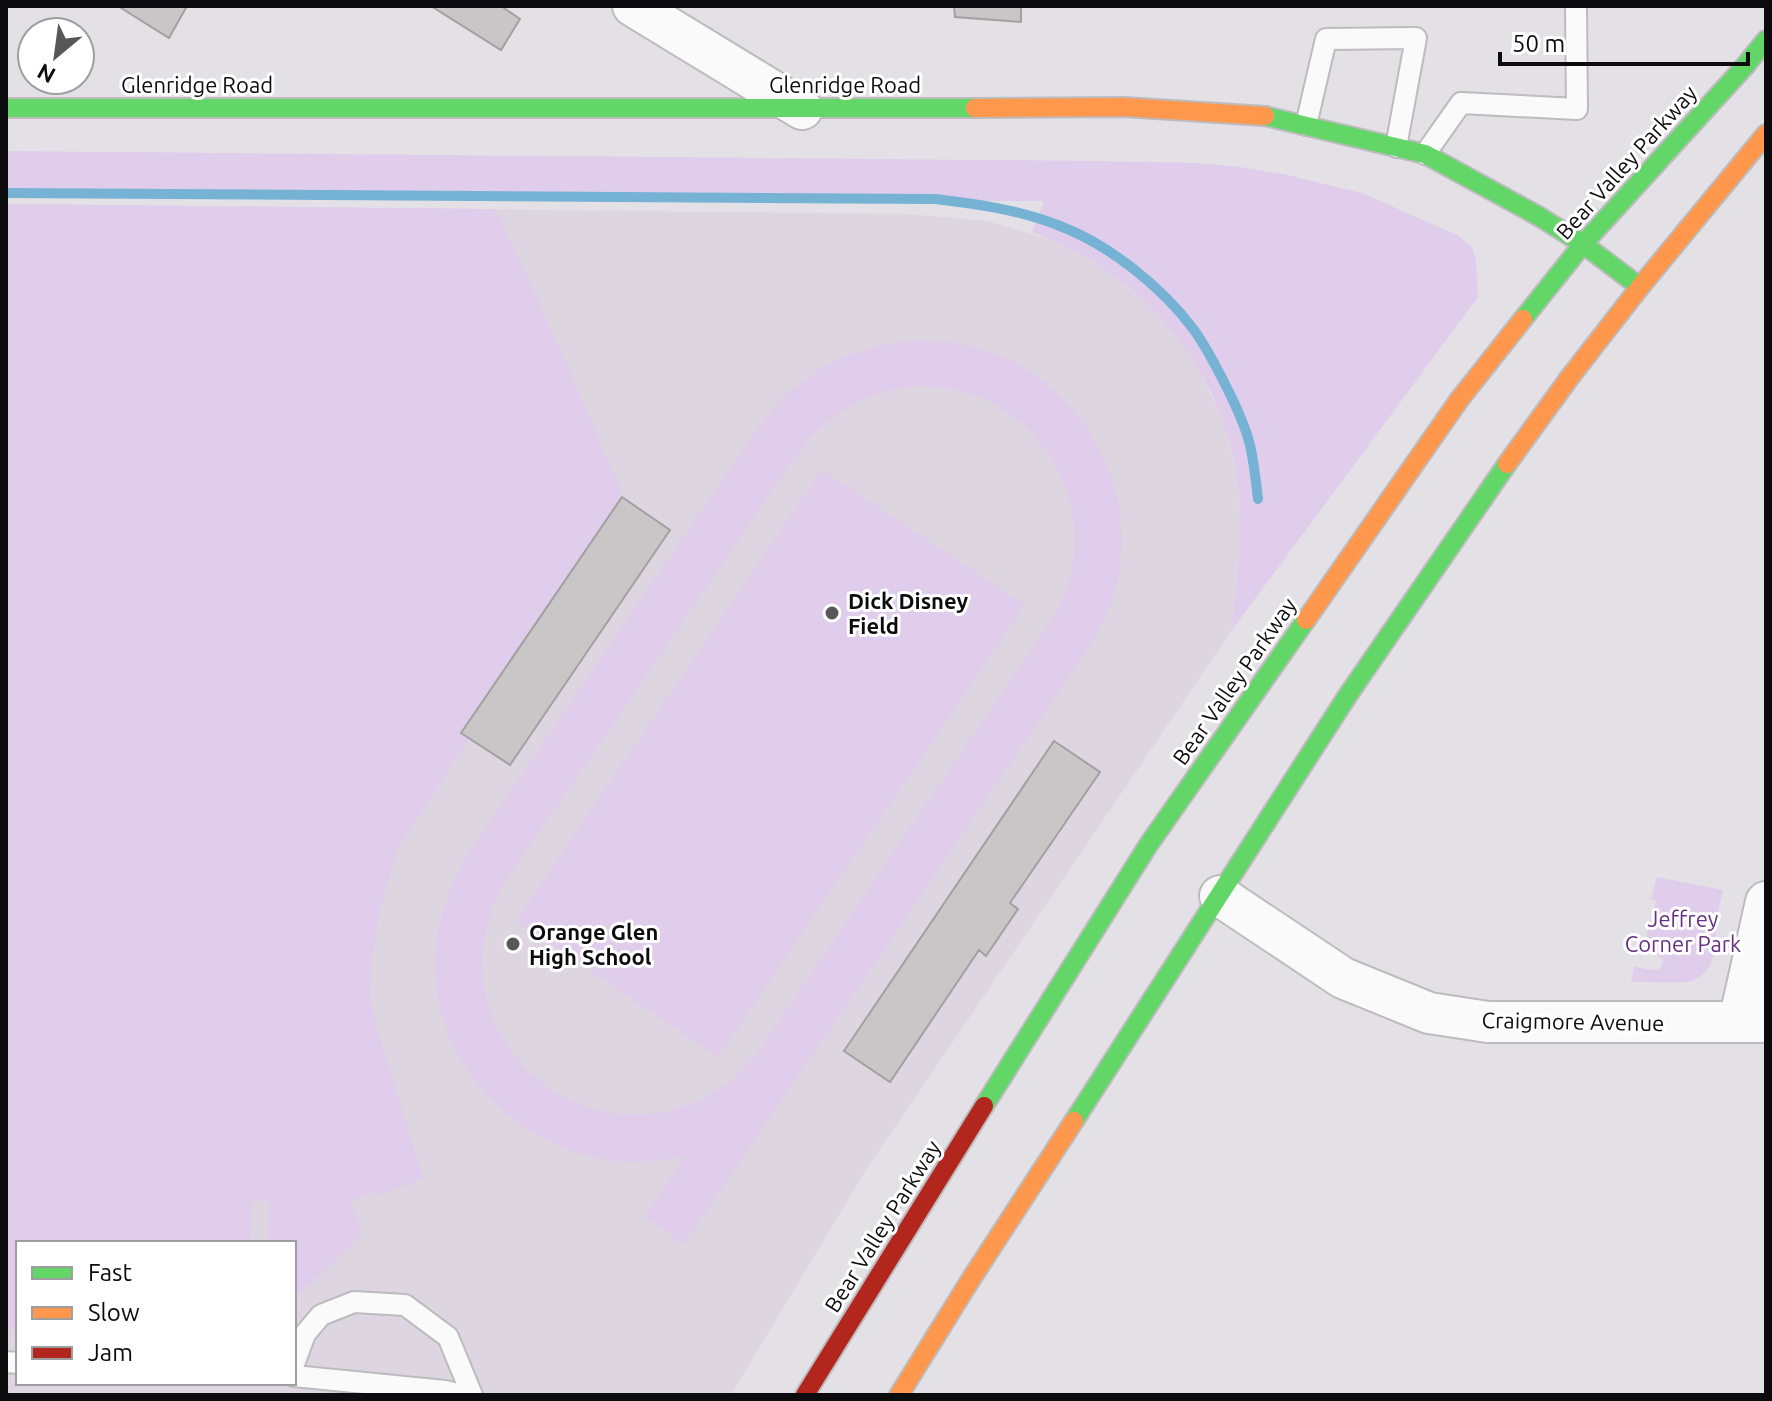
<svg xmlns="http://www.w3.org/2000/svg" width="1772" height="1401" font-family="Ubuntu,sans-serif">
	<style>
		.built { fill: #ddd6e1; fill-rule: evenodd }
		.green { fill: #dfcdeb; fill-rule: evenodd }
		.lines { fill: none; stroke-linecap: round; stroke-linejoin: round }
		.stream { stroke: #75b2d4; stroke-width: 10 }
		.building { fill: #c8c6c7; stroke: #a2a0a1; stroke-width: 2 }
		.lane-casing { stroke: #bcbbbe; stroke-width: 24 }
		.street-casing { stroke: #bcbbbe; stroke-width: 44 }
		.fast-casing { stroke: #bcbbbe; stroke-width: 22 }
		.slow-casing { stroke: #bcbbbe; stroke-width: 22 }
		.jam-casing { stroke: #bcbbbe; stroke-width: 22 }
		.lane { stroke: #fbfafb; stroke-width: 20 }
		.street { stroke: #fbfafb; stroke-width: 40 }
		.fast { stroke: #63d668; stroke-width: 18 }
		.slow { stroke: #ff974d; stroke-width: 18 }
		.jam { stroke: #b3261e; stroke-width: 18 }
		.poi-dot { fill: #575659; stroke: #fff; stroke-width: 3 }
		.labels { text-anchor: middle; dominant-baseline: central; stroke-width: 6; stroke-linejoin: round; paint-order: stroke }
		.street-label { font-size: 22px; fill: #0c0b0e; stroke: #fff }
		.poi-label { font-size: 22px; font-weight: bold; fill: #0c0b0e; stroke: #fff; text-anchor: start }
		.park-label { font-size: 22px; fill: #663082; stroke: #fff }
	</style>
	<rect width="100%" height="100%" fill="#e3e1e5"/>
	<path class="built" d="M6 204 908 214 988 221 1055 241 1089 259 1118 279 1152 309 1171 330 1197 367 1224 422 1238 477 1241 528 1232 630 866 1170 731 1395H6ZM18 1243H294V1383H18Z"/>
	<path class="green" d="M6 151 1095 161 1196 163 1240 167 1283 174 1362 193 1459 236 1473 249 1476 261 1478 297 1232 630C1235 587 1242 544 1240 502 1234 402 1175 314 1092 261 1073 249 1052 240 1032 232L1044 201 6 197Z
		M6 204 496 209 566 362 619 486 622 497 462 732 469 738 398 848 380 909 372 956 370 994 374 1018 423 1178 379 1196 377 1191 350 1201 362 1233 347 1250 294 1298V1243H268L269 1202 253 1201 250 1243H18V1329H6Z
		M917 340C948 341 977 345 1006 358 1093 398 1142 502 1114 594 1108 614 1098 632 1088 649L684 1244 645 1217 686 1155C661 1161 634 1164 608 1160 503 1144 421 1045 437 937 442 906 454 879 469 852L759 426C804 369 845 348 917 340ZM918 386C935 387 951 388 967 393 1045 417 1090 499 1070 578 1066 594 1057 609 1049 623L760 1049C744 1068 728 1086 705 1097 588 1158 453 1051 488 922 492 906 500 892 508 878L798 453C831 411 865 392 918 386Z
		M822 469 1025 605 718 1057 516 921Z
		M1657 877 1723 890C1721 900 1718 910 1717 921 1715 944 1717 977 1687 982 1669 984 1649 981 1631 982L1634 966C1643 969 1650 970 1660 969L1663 962 1659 955 1643 948 1656 901 1651 899Z"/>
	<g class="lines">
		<path class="stream" d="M6 193 935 199C978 204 1020 210 1060 226 1110 245 1163 288 1194 330 1207 348 1217 368 1227 388 1236 406 1245 425 1250 445 1254 463 1256 481 1258 499"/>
	</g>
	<path class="building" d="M118 6H187L169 38Z
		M431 6H501L520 19 501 50Z
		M954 6H1021V22L955 17Z
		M622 497 670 530 510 765 461 733Z
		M1054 741 1100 772 1010 903 1018 909 986 956 979 950 890 1082 844 1051Z"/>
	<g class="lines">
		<g class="lane-casing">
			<path id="lane" d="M1306 125 1326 39 1416 38 1396 147
				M1425 154 1461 103 1577 109 1576 6
				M6 1362 18 1363
				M294 1364 305 1334 321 1315 354 1302 405 1305 448 1337 472 1395
				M294 1376 445 1391 460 1395"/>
		</g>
		<g class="street-casing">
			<path id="street" d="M633 6 802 109
				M1220 896 1343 978 1429 1013 1488 1022H1766
				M1739 1022 1766 902"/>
		</g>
		<g class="fast-casing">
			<path id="fast" d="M6 108H975
				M1265 116 1425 154 1540 217 1583 244 1640 287
				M1523 319 1583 244 1745 66 1766 40
				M984 1106 1149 844 1306 620
				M1074 1121 1348 695 1507 464"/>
		</g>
		<g class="slow-casing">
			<path id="slow" d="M975 108 1124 107 1265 116
				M1507 464 1570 377 1640 287 1766 134
				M1306 620 1459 400 1523 319
				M899 1395 973 1276 1074 1121"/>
		</g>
		<g class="jam-casing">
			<path id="jam" d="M805 1395 984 1106"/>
		</g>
		<use href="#lane" class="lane"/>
		<use href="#street" class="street"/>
		<use href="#fast" class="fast"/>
		<use href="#slow" class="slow"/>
		<use href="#jam" class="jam"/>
	</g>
	<g class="poi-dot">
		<circle cx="832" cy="613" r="8"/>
		<circle cx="513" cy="944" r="8"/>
	</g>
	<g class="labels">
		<g class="street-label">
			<text x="197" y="84">Glenridge Road</text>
			<text x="845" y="84">Glenridge Road</text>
			<text transform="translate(1626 162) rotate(-48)">Bear Valley Parkway</text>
			<text transform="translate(1234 681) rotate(-55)">Bear Valley Parkway</text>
			<text transform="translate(1573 1021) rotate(1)">Craigmore Avenue</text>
			<text transform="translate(882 1226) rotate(-58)">Bear Valley Parkway</text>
		</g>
		<g class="poi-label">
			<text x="848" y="600">Dick Disney<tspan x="848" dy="25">Field</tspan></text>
			<text x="529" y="931">Orange Glen<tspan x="529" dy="25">High School</tspan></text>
		</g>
		<g class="park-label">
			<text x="1683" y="918">Jeffrey<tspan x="1683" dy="25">Corner Park</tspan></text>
		</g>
	</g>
	<rect width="1772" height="1401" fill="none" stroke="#0c0b0e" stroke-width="16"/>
	<rect x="16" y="1241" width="280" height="144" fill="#ffffff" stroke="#9e9d9f" stroke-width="2"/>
	<rect x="32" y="1267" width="40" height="12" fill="#63d668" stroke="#9e9d9f" stroke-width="2"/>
	<text x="88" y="1281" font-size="24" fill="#0c0b0e">Fast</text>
	<rect x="32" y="1307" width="40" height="12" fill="#ff974d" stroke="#9e9d9f" stroke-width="2"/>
	<text x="88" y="1321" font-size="24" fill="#0c0b0e">Slow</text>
	<rect x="32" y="1347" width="40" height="12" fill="#b3261e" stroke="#9e9d9f" stroke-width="2"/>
	<text x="88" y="1361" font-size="24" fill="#0c0b0e">Jam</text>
	<g transform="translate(56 56) rotate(209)"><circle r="38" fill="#ffffff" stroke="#9e9d9f" stroke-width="2"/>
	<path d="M0-6L14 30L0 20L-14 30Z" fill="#575659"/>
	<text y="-12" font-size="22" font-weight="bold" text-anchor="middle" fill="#0c0b0e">N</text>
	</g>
	<path d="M1500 52v12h248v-12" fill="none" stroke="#0c0b0e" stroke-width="4"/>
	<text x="1512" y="52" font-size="24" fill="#0c0b0e" stroke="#ffffff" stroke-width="6" paint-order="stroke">50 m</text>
</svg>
